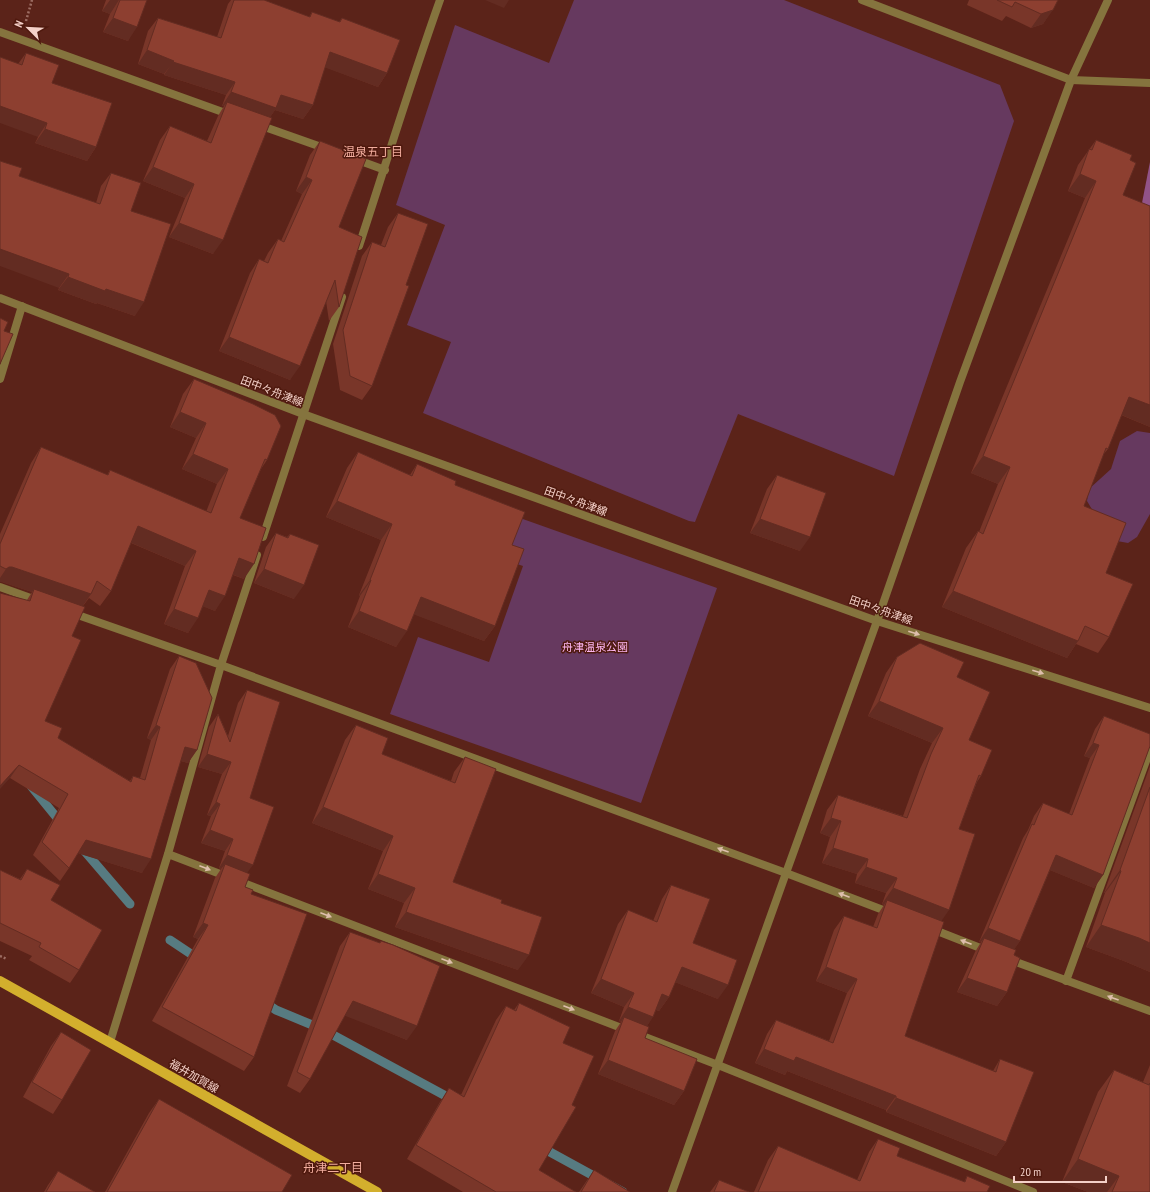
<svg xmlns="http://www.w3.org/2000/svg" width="1150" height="1192" font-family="'PT Sans Narrow','Noto Sans JP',sans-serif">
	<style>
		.green { fill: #66395f }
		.forest { fill: #925388 }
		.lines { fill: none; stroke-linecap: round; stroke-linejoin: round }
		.stream { stroke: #577b81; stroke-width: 9 }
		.path { stroke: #9d6e64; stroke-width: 2.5; stroke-dasharray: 2 2; stroke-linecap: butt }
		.minor { stroke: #85743e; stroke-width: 8 }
		.tertiary { stroke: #85743e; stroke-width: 8 }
		.primary { stroke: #d3af2d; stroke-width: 10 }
		.wall { fill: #793629 }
		.shaded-wall { fill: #632c22 }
		.building { fill: #8d3f30; stroke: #632c22 }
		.oneway { fill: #debeac }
		.labels { text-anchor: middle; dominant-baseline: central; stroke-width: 3; stroke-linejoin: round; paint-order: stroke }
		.street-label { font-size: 11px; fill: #f4d0c8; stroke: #4f190e }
		.park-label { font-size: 11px; fill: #fcb5f0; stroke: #4f190e }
		.neighbourhood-label { font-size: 12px; fill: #f2ad9e; stroke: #4f190e }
	</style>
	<rect width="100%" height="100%" fill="#5b2319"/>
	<path class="green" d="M574 0H784L1000 85 1014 121 894 476 738 414 695 522 689 521 423 413 451 342 407 325 445 225 396 205 455 25 549 63Z
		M1137 431 1150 433V514L1137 537 1128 543 1117 541 1093 511 1087 501 1089 489 1111 469 1120 441Z
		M520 518 717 588 641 803 390 714 418 637 489 662 523 566 505 560Z"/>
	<path class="forest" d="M1150 162V213L1141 208Z"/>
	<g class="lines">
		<path class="stream" d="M31 786 62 824
			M82 848 130 904
			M170 940 200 960
			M263 1001 276 1010 322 1029 455 1101
			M539 1146 623 1192"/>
		<path class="path" d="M26 21 32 0
			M0 956 7 959"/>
		<path class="minor" d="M862 0 1071 80 1150 83
			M0 32 231 115
			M259 125 327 149
			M355 159 385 170
			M359 246C386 164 411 81 440 0
			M0 379 22 306
			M263 537 342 297
			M0 587 39 601
			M72 613 221 665 786 873 891 913
			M877 621 1150 708
			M168 854 718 1065 1033 1192
			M932 929 988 951
			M1008 959 1150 1011
			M1066 981 1150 750
			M110 1042 168 854 221 665 257 555"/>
		<path class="tertiary" d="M0 298 303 414 877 621
			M672 1192 786 873 877 621 960 382 1071 80 1108 0"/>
		<path class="primary" d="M0 981 377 1192"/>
	</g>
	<path class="wall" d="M106 0H147L128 41 103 32 110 14 102 11Z
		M231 0H264L309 17 312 12 339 22 342 18 387 73 378 87 325 67 313 105 303 119 275 110 270 117 213 254 169 237 185 198 143 181 160 140 170 126 207 141 218 116 224 106H222L226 95 164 75V74L138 64 148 31 158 18 217 37 228 4Z
		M969 0H1058L1043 24 1031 28 1006 16 1002 21 967 5Z
		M26 53 52 83 96 147 87 161 35 143 38 137 18 64Z
		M1096 140 1130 160 1123 195 1150 427 1121 415 1108 449 1103 455 1084 506 1106 573 1109 637 1098 653 1076 644 1067 658 942 607 966 548 978 531 979 532 998 484 971 473 1085 198 1068 191 1078 165Z
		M320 141 339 227V307L329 321 326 301 290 380 219 351 250 273 259 259 264 261 268 253 278 239 281 241 302 194 296 191 310 155Z
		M111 173 131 211 135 316 97 303 96 304 58 290 59 288 19 176 96 203 101 186Z
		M398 213 406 285 372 386 362 400 340 390 333 344 362 256 372 242 381 245 388 227Z
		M194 379 267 460 261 469 240 518 244 579 233 575 215 611 203 606 188 633 164 624 185 566 131 543 111 591 100 606 89 598 83 606 72 636 45 721 58 738 130 781 133 776 140 778 151 740 147 738 170 669 179 656 197 750 188 763 181 761 142 873 78 853 69 868 60 881 33 855 59 808 10 778 27 600 32 592 2 582H0V534L31 463 41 447 107 475 110 470 206 512 217 484 182 469 196 438 170 427 183 394Z
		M358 452 410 475 417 464 455 485 512 545 495 626 484 641 414 614 396 647 348 627 360 596 359 595 381 540 326 517 347 468Z
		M777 475 800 551 750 533 767 489Z
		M276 533 287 537 290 534 294 599 254 583 266 547Z
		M897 657 957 677 969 740 981 776 977 782 959 829 941 921 905 1036 993 1071 1000 1059 1006 1142 996 1156 886 1112V1110L787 1071 785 1075 755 1063 767 1034 776 1020 829 1041 847 993 816 981 834 930 844 916 873 927 878 914 884 905 882 904 886 893 855 883 857 874 822 863 830 837 820 833 827 810 838 795 903 816 920 769 932 743 868 716 886 673Z
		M247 690 250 798 247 873 245 887 251 894 254 1057 244 1071 152 1021 198 939 193 937 215 878 221 869 219 868 225 851 201 843 211 816 207 815 222 774 198 767 209 727 218 714 228 736 238 703Z
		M1104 716 1103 875 1094 888 1050 870 1020 941 1014 949V955L1007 992 997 1006 957 992 975 952 981 942H979L1023 838 1028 830 1034 816 1043 803 1069 814 1090 758 1084 756 1095 729Z
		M356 725 382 754 451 781 454 772 465 757 453 882 501 903 518 970 395 927 404 903 368 889 383 851 312 823 345 740Z
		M1150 766V972L1124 961 1086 947 1105 893H1104Z
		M27 869 51 900 79 970 70 983 29 960 32 956 0 941V870L20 879Z
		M671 885 693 943 718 999 675 982 669 997 659 1011 656 1010 647 1026 645 1038 684 1091 674 1105 598 1074 615 1031 621 1022 619 1021 624 1007 591 993 618 924 628 910 653 921 662 899Z
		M350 932 380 943 381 941 407 1040 345 1015 310 1079 300 1093 287 1086 340 946Z
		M519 1003 563 1043 539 1170 576 1192H463L407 1159 440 1102 449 1088 461 1095 496 1020 506 1006 514 1010Z
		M61 1032 62 1100 53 1114 23 1097 51 1046Z
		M1150 1065V1192H1088L1062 1182 1098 1092 1114 1070 1143 1082Z
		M159 1099 282 1192H105L149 1113Z
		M878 1139 897 1156 964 1182 967 1176 987 1192H754L768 1160 778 1146 857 1180 869 1152Z
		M594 1170 630 1192H579Z
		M58 1171 95 1192H44L48 1185Z
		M719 1180 749 1192H710Z"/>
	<path class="shaded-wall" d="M110 0H119L110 14 102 11Z
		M485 0H509L504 8Z
		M1053 10 1043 24 1031 28 1041 14Z
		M113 18 137 27 128 41 103 32Z
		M147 50 174 61 164 74 138 64Z
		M330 52 387 73 378 87 321 66Z
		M173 62 235 82 226 95 164 75Z
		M231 92 281 95 313 105 303 119 275 110 267 122 227 102 224 106H222Z
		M0 106 47 123 38 137 0 123Z
		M45 129 96 147 87 161 35 143Z
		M153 167 194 184 185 198 143 181Z
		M1080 174 1096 181 1085 198 1068 191Z
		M306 177 312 180 302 194 296 191Z
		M179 223 223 240 213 254 169 237Z
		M0 249 69 274 59 288 0 266Z
		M68 277 106 289 144 302 135 316 97 303 96 304 58 290Z
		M229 337 300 366 290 380 219 351Z
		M1129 397 1150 405V427L1117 413Z
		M180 412 206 423 196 438 170 427Z
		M193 454 228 469 217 484 182 469Z
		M983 456 1010 467 998 484 971 473Z
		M337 501 392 524 381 540 326 517Z
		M760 519 810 537 800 551 750 533Z
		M138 526 196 551 185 566 127 541Z
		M239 558 254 564 244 579 229 573Z
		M9 567H12L91 594 80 610 34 589 32 592 2 582H0V578L6 569Z
		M264 569 304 585 294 599 254 583Z
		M370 580H371L360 596 359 595Z
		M209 590 225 596 215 611 199 605Z
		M953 591 1078 641 1067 658 942 607Z
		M421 597 495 626 484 641 410 613Z
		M174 609 198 618 188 633 164 624Z
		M359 611 407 631 396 647 348 627Z
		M879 701 943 728 932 743 868 716Z
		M156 725 160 727 151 740 147 738Z
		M1093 743 1099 745 1090 758 1084 756Z
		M185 747 197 750 188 763 176 760Z
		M207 754 231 762 222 774 198 767Z
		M19 765 10 778 0 789V786Z
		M216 802 220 804 211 816 207 815Z
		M323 807 393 836 383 851 312 823Z
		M831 818 841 821 830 837 820 833Z
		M210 830 233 839 225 851 201 843Z
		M86 840 151 859 142 873 77 853Z
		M833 848 868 859 857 874 822 863Z
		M227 855 253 865 244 877 225 864 221 869 219 868Z
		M1056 855 1103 875 1094 888 1047 869Z
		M866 867 897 878 886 893 855 883Z
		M1120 870 1121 871 1105 893H1104Z
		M378 874 415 888 404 903 368 889Z
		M893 888 949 910 938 926 887 900 884 905 882 904Z
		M406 912 529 955 518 970 395 927Z
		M203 923 208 925 198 939 193 937Z
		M1101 925 1139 938 1150 943V972L1124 961 1086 947Z
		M988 928 1020 941 1011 954 984 938 981 942H979Z
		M682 967 728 985 718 999 672 981Z
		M826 967 857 979 847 993 816 981Z
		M967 978 1007 992 997 1006 957 992Z
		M601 979 634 993 624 1007 591 993Z
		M662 994 669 997 659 1011 652 1008Z
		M353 1001 417 1026 407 1040 343 1015Z
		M628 1007 653 1017 644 1031 624 1017 621 1022 619 1021Z
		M764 1049 796 1057 896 1096 886 1110 787 1071 785 1075 755 1063Z
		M608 1060 684 1091 674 1105 598 1074Z
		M896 1098 1006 1142 996 1156 886 1112Z
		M1078 1159 1119 1176 1107 1192H1088L1062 1182Z"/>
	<path class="building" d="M120 0H147L137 27 113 18Z
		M234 0H264L310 17 312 12 340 22 342 18 400 40 387 73 330 52 313 105 281 95 276 108 231 92 235 82 173 62 174 61 147 50 158 18 221 38Z
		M997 0H1058L1053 10 1041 14 1015 2 1012 7Z
		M26 53 59 65 52 83 112 103 96 147 45 129 47 123 0 106V57L22 65Z
		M227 102 272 118 223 240 179 223 194 184 153 167 170 126 211 143Z
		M1096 140 1132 155 1130 160 1136 163 1123 195 1150 206V405L1129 397 1108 449 1106 448 1084 506 1126 523 1106 573 1133 584 1109 637 1085 626 1078 641 953 591 978 531 983 534 1010 467 983 456 1096 181 1080 174 1089 149 1092 150Z
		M320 141 366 159 339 227 362 237 339 307 335 280 300 366 229 337 259 259 268 263 278 239 284 242 312 180 306 177Z
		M0 161 22 168 19 176 100 204 111 173 141 183 131 211 171 224 144 302 106 289 105 291 68 277 69 274 0 249Z
		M398 213 428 224 406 285 409 286 372 386 350 376 343 330 372 242 385 247Z
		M0 318 8 322 4 331 13 334 0 364Z
		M194 379 253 404 275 415 281 426 267 460 265 459 240 518 266 528 254 564 239 558 225 596 209 590 198 618 174 609 196 551 138 526 111 591 97 581 91 594 12 567H9L6 569 0 566V544L41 447 108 475 110 470 211 513 228 469 193 454 206 423 180 412Z
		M358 452 412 476 417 464 456 481 455 485 525 512 512 545 524 549 495 626 421 597 407 631 359 611 371 580H370L392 524 337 501Z
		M777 475 826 493 810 537 760 519Z
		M276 533 288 538 290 534 319 545 304 585 264 569Z
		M34 589 85 607 72 636 81 640 45 721 62 728 58 738 131 782 133 776 145 780 160 727 156 725 179 656 196 663 212 698 197 750 185 747 151 859 86 840 69 868 42 842 68 794 19 765 0 786V593L30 601Z
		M920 643 964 662 957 677 990 692 969 740 992 750 981 776 979 775 959 829 975 834 949 910 893 888 897 878 866 867 868 859 833 848 841 821 831 818 838 795 907 818 931 754 943 728 879 701 897 657Z
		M247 690 280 702 250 798 274 807 253 865 227 855 233 839 210 830 220 804 216 802 231 762 207 754 218 714 230 742Z
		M1104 716 1150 734V746L1103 875 1056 855 1020 941 988 928 1032 824 1034 825 1043 803 1072 815 1099 745 1093 743Z
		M356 725 388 738 382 754 455 783 465 757 496 769 453 882 502 900 501 903 542 917 529 955 406 912 415 888 378 874 393 836 323 807Z
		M1150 787V943L1139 938 1101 925 1121 871 1120 870Z
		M225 864 250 874 245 887 253 890 251 894 307 914 254 1057 162 1007 208 925 203 923Z
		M27 869 60 885 51 900 102 930 79 970 39 947 41 943 0 923V870L21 880Z
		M671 885 710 899 693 943 737 960 728 985 682 967 669 997 662 994 653 1017 628 1007 634 993 601 979 628 910 657 922Z
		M887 900 944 922 905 1036 996 1072 1000 1059 1034 1072 1006 1142 896 1098V1096L796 1057 794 1061 764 1049 776 1020 833 1043 857 979 826 967 844 916 877 928Z
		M350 932 380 943 381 941 393 945 440 966 417 1026 353 1001 310 1079 297 1072Z
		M984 938 1016 950 1014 955 1020 958 1007 992 967 978Z
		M519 1003 570 1027 563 1043 594 1056 572 1105 576 1107 539 1170 576 1192H496L416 1145 449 1088 464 1097 506 1006 516 1011Z
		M624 1017 649 1027 645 1038 697 1059 684 1091 608 1060Z
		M61 1032 91 1050 62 1100 32 1082Z
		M1114 1070 1149 1085 1150 1083V1192H1112L1119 1176 1078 1159Z
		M159 1099 292 1175 282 1192H107Z
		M878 1139 900 1148 897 1156 965 1182 967 1176 990 1186 987 1192H758L778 1146 860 1181Z
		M594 1170 630 1192H581Z
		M58 1171 95 1192H46Z
		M719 1180 749 1192H714Z"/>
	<defs><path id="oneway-solid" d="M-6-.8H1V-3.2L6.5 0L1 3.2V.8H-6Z"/></defs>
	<g class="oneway">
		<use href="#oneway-solid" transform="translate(914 633) rotate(18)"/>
		<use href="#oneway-solid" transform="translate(1038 672) rotate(18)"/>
		<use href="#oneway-solid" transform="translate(723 850) rotate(-160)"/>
		<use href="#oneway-solid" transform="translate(205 868) rotate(21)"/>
		<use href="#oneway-solid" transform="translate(844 895) rotate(-159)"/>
		<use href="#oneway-solid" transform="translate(326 915) rotate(21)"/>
		<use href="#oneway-solid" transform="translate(966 942) rotate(-159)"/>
		<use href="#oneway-solid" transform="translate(447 961) rotate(21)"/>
		<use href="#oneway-solid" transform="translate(1113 998) rotate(-160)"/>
		<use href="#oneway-solid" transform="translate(569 1008) rotate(21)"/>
	</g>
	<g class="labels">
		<g class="street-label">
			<text transform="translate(272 391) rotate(21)">田中々舟津線</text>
			<text transform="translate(576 501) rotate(20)">田中々舟津線</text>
			<text transform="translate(881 610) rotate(19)">田中々舟津線</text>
			<text transform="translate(194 1076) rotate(30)">福井加賀線</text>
		</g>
		<g class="park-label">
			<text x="595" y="647">舟津温泉公園</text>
		</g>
		<g class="neighbourhood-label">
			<text x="373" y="151">温泉五丁目</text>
			<text x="333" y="1167">舟津二丁目</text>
		</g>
	</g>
	<g transform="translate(28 28) rotate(294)" stroke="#4f190e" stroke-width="3" paint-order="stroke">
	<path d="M0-3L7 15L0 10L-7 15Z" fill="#f4d0c8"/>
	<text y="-6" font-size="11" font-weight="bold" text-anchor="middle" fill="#f4d0c8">N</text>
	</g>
	<path d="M1014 1176v6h92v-6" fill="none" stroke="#f4d0c8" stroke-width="2"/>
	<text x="1020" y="1176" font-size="12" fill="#f4d0c8" stroke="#4f190e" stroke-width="3" paint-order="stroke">20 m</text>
</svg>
